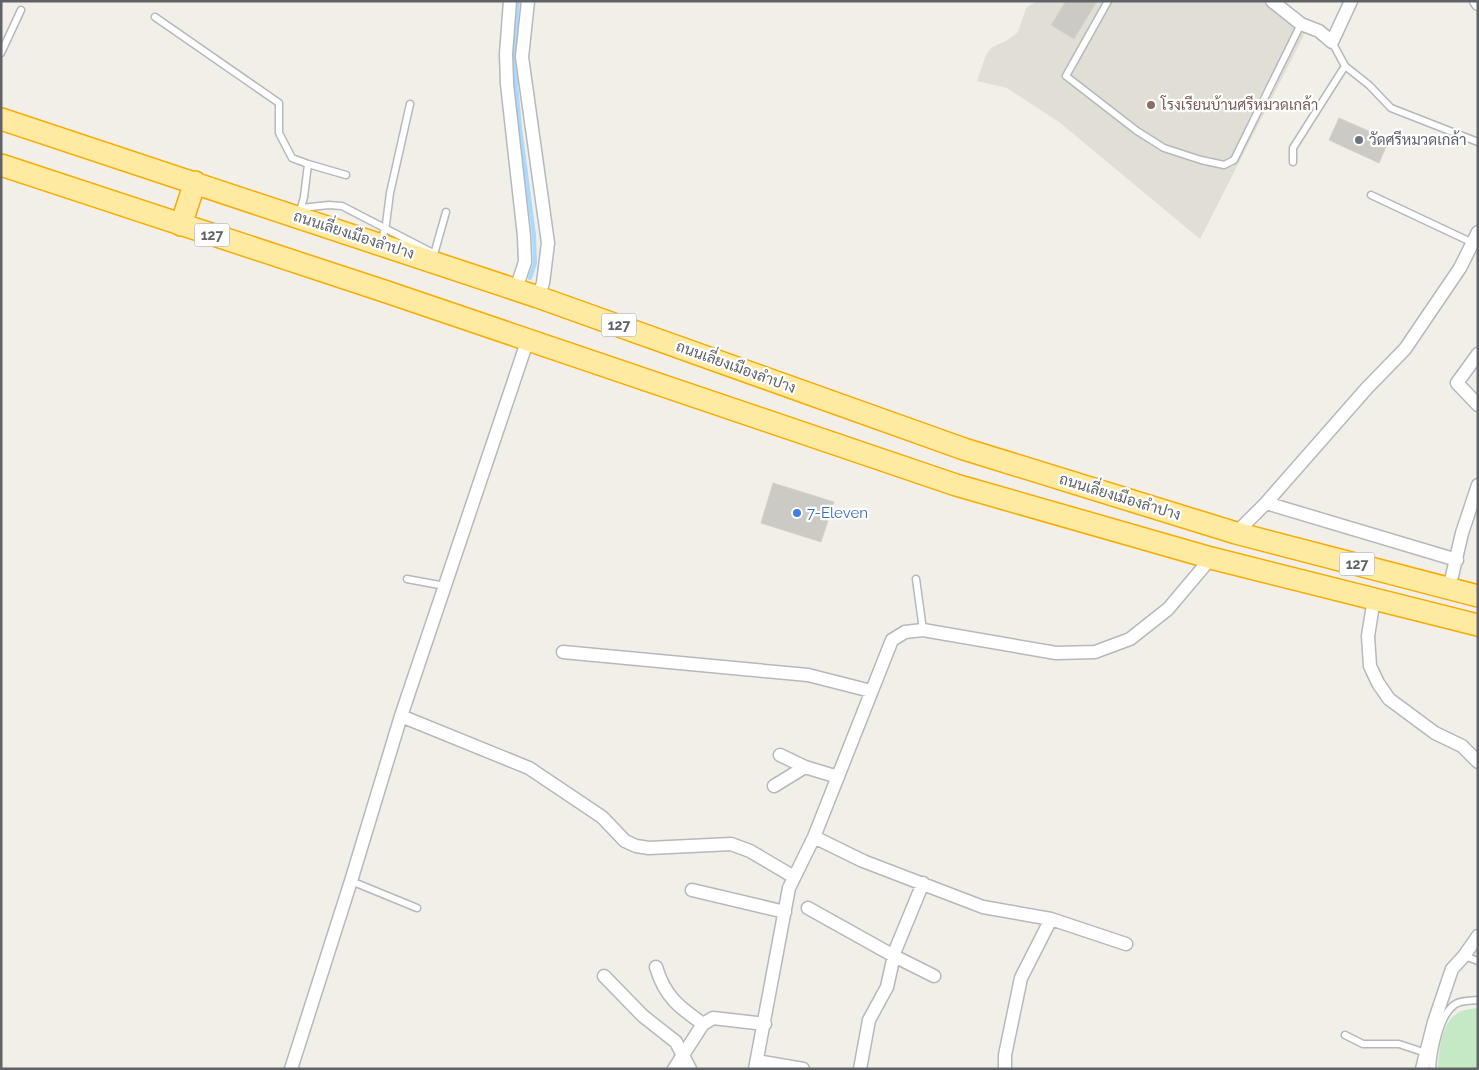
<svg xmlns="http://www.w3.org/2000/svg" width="1479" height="1070" font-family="Raleway,Sarabun,sans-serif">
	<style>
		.education { fill: #e1ded6 }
		.green { fill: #c5e8c5 }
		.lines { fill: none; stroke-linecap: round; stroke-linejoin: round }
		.stream { stroke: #aadaff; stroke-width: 4 }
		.building { fill: #cccac5; stroke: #d6d1c6 }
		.service-casing { stroke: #b5b8bc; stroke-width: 9 }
		.minor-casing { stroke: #b5b8bc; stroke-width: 15 }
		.trunk-casing { stroke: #f9ab00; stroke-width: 24 }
		.service { stroke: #fff; stroke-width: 6 }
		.minor { stroke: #fff; stroke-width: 12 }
		.trunk { stroke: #feeaa1; stroke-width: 21 }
		.education-dot { fill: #8d6e63; stroke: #fff; stroke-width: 2 }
		.worship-dot { fill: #6b7280; stroke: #fff; stroke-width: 2 }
		.shop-dot { fill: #3f7fe0; stroke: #fff; stroke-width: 2 }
		.labels { text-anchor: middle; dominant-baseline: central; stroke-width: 4.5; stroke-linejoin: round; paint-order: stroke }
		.shield { fill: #fff; stroke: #8f9295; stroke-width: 1 }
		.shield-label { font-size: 14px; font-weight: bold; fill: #5f6368 }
		.education-label { font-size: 15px; fill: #785e54; stroke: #fff; text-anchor: start }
		.worship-label { font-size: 15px; fill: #5b616d; stroke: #fff; text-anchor: start }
		.street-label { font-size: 15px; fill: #5f6368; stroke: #fff }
		.shop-label { font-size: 15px; fill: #366cbe; stroke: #fff; text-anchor: start }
	</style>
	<rect width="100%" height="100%" fill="#f1efe8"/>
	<path class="education" d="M1037 1H1261L1306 31 1200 239 1059 122 1007 88 977 81 986 55 992 47 1006 41 1018 32 1026 8Z"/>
	<path class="green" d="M1478 1008V1069H1438C1439 1052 1441 1022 1458 1013 1464 1009 1471 1009 1478 1008Z"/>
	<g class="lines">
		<path class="stream" d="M518 1 514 62 520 127 534 235 535 263 530 278"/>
	</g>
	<path class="building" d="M1066 1H1097L1074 39 1051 25Z
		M1339 118 1389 140 1379 163 1329 140Z
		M773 483 834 502 821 542 761 523Z"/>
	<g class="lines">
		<g class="service-casing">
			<path id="service" d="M1108 1 1066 76 1137 131 1164 148 1201 160 1224 165 1234 160 1301 24
				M155 17 279 103V133L292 158 308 164
				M1332 42 1345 66 1369 85 1391 108 1478 142
				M1 53 21 10
				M1293 162V148L1345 66
				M1371 195 1473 243
				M301 208 329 205 342 206 431 252
				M300 211 304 197 308 164 346 175
				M381 243 386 224 390 193 410 104
				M433 258 446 212
				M407 579 445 586
				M916 579 923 630
				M351 881 417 908
				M1464 956 1478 961
				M1345 1035 1363 1044H1399L1426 1053
				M1432 1069C1433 1052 1439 1016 1454 1005 1460 1000 1470 1001 1478 1000"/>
		</g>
		<g class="minor-casing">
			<path id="minor" d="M510 1 506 54 507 84 524 236 525 262 516 289
				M528 1 522 57 548 243 543 283 538 297
				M1272 1 1301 24 1319 31 1332 42 1351 1
				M1476 1 1478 4
				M1478 354 1457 383 1478 405
				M1266 503 1457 560
				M1236 533 1266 503 1367 388 1405 349 1460 268 1478 232
				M1449 589 1462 533 1478 485
				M1374 599 1368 636 1370 666 1378 683 1389 699 1435 733 1462 746 1478 762
				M563 652 808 675 871 691
				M401 716 529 768 602 817 625 841 636 846 649 848 731 844 750 851 794 877
				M780 755 805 767
				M774 786 805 767 838 777
				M814 837 863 861 983 907 1051 919 1126 944
				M692 890 785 912
				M808 908 894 956 934 976
				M656 967C665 997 679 1007 703 1024
				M604 976 643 1016 676 1042 690 1069
				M757 1061 803 1069
				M291 1069 351 881 401 716 528 339
				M674 1069 703 1024 713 1018 765 1024
				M755 1069 789 888 814 837 892 640 905 632 923 630 1056 653 1095 652 1130 639 1168 609 1211 558
				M860 1069 869 1020 887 987 895 951 923 883
				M1005 1069V1055L1021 978 1051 919
				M1422 1069 1434 1022 1452 969 1464 956 1478 936"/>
		</g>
		<g class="trunk-casing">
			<path id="trunk" d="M1 119 538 297 964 449 1236 533 1478 596
				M1 165 384 291 956 485 1211 558 1478 625
				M181 225 195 182"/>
		</g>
		<use href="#service" class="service"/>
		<use href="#minor" class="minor"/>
		<use href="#trunk" class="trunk"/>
	</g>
	<circle class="education-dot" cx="1151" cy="105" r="5"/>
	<circle class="worship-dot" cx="1359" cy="140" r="5"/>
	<circle class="shop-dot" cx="797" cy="513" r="5"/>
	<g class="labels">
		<g class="shield">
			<rect x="194.5" y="223.5" width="35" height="23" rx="4"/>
			<rect x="601.5" y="313.5" width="35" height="23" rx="4"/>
			<rect x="1339.5" y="552.5" width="35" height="23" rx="4"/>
		</g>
		<g class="shield-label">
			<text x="212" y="235">127</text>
			<text x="619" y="325">127</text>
			<text x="1357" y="564">127</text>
		</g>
		<g class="education-label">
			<text x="1161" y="105">โรงเรียนบ้านศรีหมวดเกล้า</text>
		</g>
		<g class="worship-label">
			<text x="1369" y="140">วัดศรีหมวดเกล้า</text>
		</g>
		<g class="street-label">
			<text transform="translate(354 235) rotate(18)">ถนนเลี่ยงเมืองลำปาง</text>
			<text transform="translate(736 367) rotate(20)">ถนนเลี่ยงเมืองลำปาง</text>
			<text transform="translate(1120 497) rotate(17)">ถนนเลี่ยงเมืองลำปาง</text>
		</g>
		<g class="shop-label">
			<text x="807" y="513">7-Eleven</text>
		</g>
	</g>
	<rect width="1479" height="1070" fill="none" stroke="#5f6368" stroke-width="5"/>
</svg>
